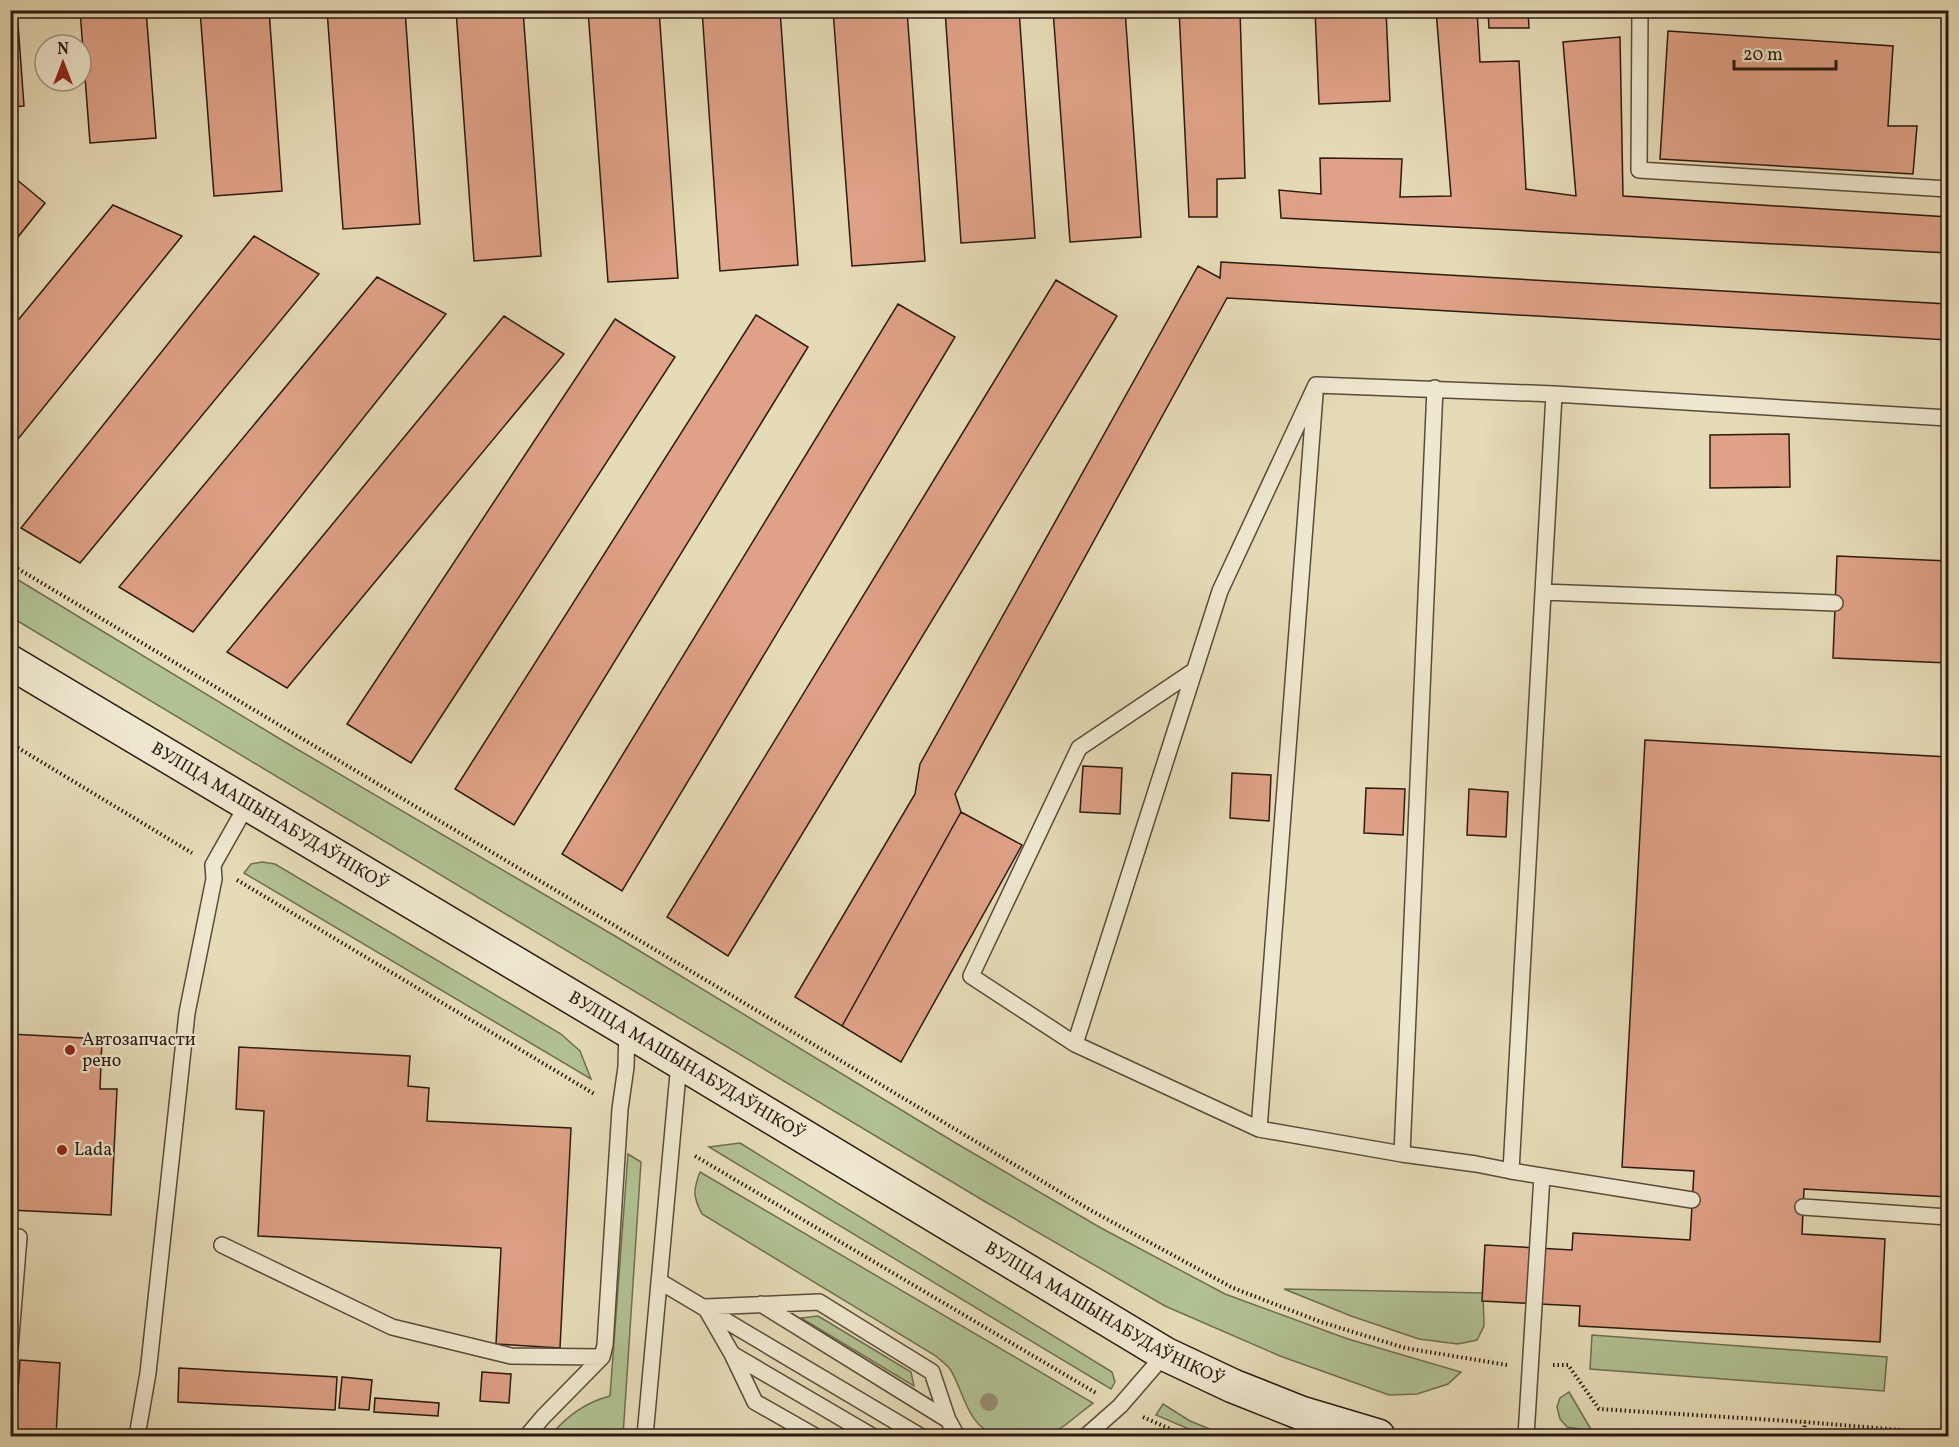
<svg xmlns="http://www.w3.org/2000/svg" width="1959" height="1447" font-family="Vollkorn,serif">
	<style>
		.green { fill: #b1c192; stroke: #6e6e51; stroke-width: 1.5 }
		.building { fill: #dfa187; stroke: #2c1a10; stroke-width: 1.5 }
		.lines { fill: none; stroke-linecap: round; stroke-linejoin: round }
		.lane-casing { stroke: #5a4a3a; stroke-width: 18 }
		.secondary-casing { stroke: #2c1a10; stroke-width: 36 }
		.path { stroke: #2c1a10; stroke-width: 4; stroke-dasharray: 1.5 3; stroke-linecap: butt }
		.lane { stroke: #efe8d0; stroke-width: 15 }
		.secondary { stroke: #efe8d0; stroke-width: 33 }
		.tree { fill: #968c71 }
		.poi-dot { fill: #8f2418; stroke: #efe8d0; stroke-width: 2 }
		.labels { text-anchor: middle; dominant-baseline: central; stroke-width: 4.5; stroke-linejoin: round; paint-order: stroke }
		.street-label { font-size: 18px; fill: #2c1a10; stroke: #efe8d0 }
		.poi-label { font-size: 18px; fill: #2c1a10; stroke: #efe8d0; text-anchor: start }
	</style>
	<rect width="100%" height="100%" fill="#e6dbb7"/>
	<filter id="stains"><feTurbulence type="fractalNoise" baseFrequency=".00333" numOctaves="4"/><feColorMatrix values="0 0 0 0 .2 0 0 0 0 .09 0 0 0 0 .02 0 0 0 .5 -.17"/></filter>
	<radialGradient id="worn" r=".72"><stop offset=".6" stop-color="#630" stop-opacity="0"/><stop offset="1" stop-color="#630" stop-opacity=".3"/></radialGradient>
	<path class="green" d="M10 575 285 742 615 936 954 1142 1101 1228 1225 1294 1348 1339 1461 1372 1448 1384 1417 1394 1389 1395 1280 1356 1165 1306 984 1201 11 617Z
		M262 862 275 864 561 1034 580 1051 591 1079 244 873 251 864Z
		M740 1143 1112 1372 1115 1382 1111 1389 709 1147Z
		M628 1154 641 1162 623 1436H550C565 1418 586 1402 610 1396Z
		M700 1172 1093 1403 1064 1426 1048 1436H998C966 1426 965 1393 950 1369 946 1364 940 1360 936 1356L702 1214C693 1197 693 1190 700 1172Z
		M1284 1289 1483 1293 1484 1326 1477 1340 1458 1344 1419 1339 1351 1316Z
		M818 1316 911 1372 914 1386 801 1318Z
		M1592 1335 1887 1357 1884 1391 1590 1369Z
		M1569 1392 1592 1431 1567 1427 1560 1419 1557 1407 1560 1398Z
		M1163 1404 1190 1421 1227 1436H1205L1156 1415Z"/>
	<path class="building" d="M10 10H17L24 106 10 107Z
		M80 10H146L156 138 90 143Z
		M200 10H269L282 191 214 196Z
		M327 10H405L420 224 343 229Z
		M456 10H523L541 256 474 261Z
		M588 10H659L678 278 608 282Z
		M702 10H780L798 265 720 271Z
		M833 10H907L925 261 852 266Z
		M945 10H1019L1035 238 961 243Z
		M1053 10H1125L1141 237 1070 242Z
		M1179 10H1240L1245 178 1217 179V217H1189Z
		M1315 10H1386L1390 101 1319 104Z
		M1436 10H1477L1480 62 1519 61 1526 189H1525L1576 196 1563 42 1620 37 1623 196 1948 217V253L1281 218 1279 190 1321 194 1320 158 1402 159 1400 197 1451 196Z
		M1488 10H1528L1529 28H1489Z
		M1668 31 1893 46 1888 126H1917L1913 174 1660 159Z
		M10 174 45 203 10 247Z
		M113 205 182 236 10 449V330Z
		M254 236 319 274 80 563 21 528Z
		M1221 262 1948 304V340L1227 298 955 794 961 812 842 1026 795 997 915 794 920 764 1198 266 1220 278Z
		M377 277 446 314 193 632 119 587Z
		M1056 280 1117 316 728 956 667 917Z
		M898 304 955 337 622 891 562 854Z
		M756 315 808 347 514 825 455 789Z
		M504 316 564 354 287 688 227 652Z
		M615 319 675 357 411 763 347 724Z
		M1789 434 1790 487 1710 488V435Z
		M1837 556 1948 561V663L1833 658Z
		M1645 740 1948 757V1197L1804 1189 1802 1234 1885 1239 1880 1342 1579 1326 1580 1306 1482 1301 1485 1245 1572 1250 1573 1233 1690 1240 1694 1171 1622 1167Z
		M1083 766 1122 768 1120 814 1080 812Z
		M1232 773 1271 775 1269 821 1230 818Z
		M1366 788 1405 789 1403 835 1364 833Z
		M1469 789 1508 792 1506 837 1467 835Z
		M961 812 1022 845 901 1062 842 1026Z
		M10 1034 102 1039 100 1089H117L111 1215 10 1210Z
		M239 1047 410 1056 408 1086 429 1088 427 1121 571 1128 560 1348 496 1344 501 1248 258 1236 264 1111 236 1109Z
		M20 1360 60 1363 56 1436H15Z
		M179 1368 337 1377 335 1410 178 1402Z
		M482 1372 511 1374 509 1403 480 1401Z
		M342 1377 372 1380 369 1410 339 1408Z
		M375 1398 439 1403 438 1416 374 1412Z"/>
	<g class="lines">
		<g class="lane-casing">
			<path id="lane" d="M1640 10 1639 170 1948 189
				M1543 592 1835 603
				M1075 1044 971 976 1079 748 1195 670
				M1259 1129 1315 394
				M1402 1154 1435 388
				M1511 1171 1554 394
				M1692 1200 1511 1171 1476 1164 1402 1154 1259 1129 1075 1044 1220 591 1316 385 1554 394 1948 418
				M1803 1207 1948 1217
				M222 1245 392 1327 511 1356 602 1357
				M659 1281 920 1436
				M761 1304 948 1420
				M10 1349 19 1237
				M732 1354 755 1402 815 1436
				M137 1436 148 1373 187 1013 214 879 213 865 248 803
				M527 1436 543 1417 602 1357 605 1345 620 1109 626 1067 627 1030
				M645 1436 679 1063
				M872 1436 732 1354 705 1307 819 1302 932 1372 948 1420 957 1436
				M1086 1436 1120 1406 1165 1354
				M1526 1436 1542 1176"/>
		</g>
		<g class="secondary-casing">
			<g id="secondary">
				<path id="s1" d="M10 662 627 1030 1165 1354 1233 1386 1301 1413 1378 1436"/>
			</g>
		</g>
		<path class="path" d="M10 564 1092 1211 1233 1288 1321 1322 1405 1348 1507 1365
			M10 743 192 853
			M237 880 596 1095
			M695 1156 1096 1393
			M1553 1365H1568L1599 1409 1805 1422 1948 1434
			M1143 1417 1186 1436
			M1804 1436 1805 1422"/>
		<use href="#lane" class="lane"/>
		<use href="#secondary" class="secondary"/>
	</g>
	<circle class="tree" cx="989" cy="1402" r="9"/>
	<g class="poi-dot">
		<circle cx="70" cy="1050" r="6"/>
		<circle cx="62" cy="1150" r="6"/>
	</g>
	<g class="labels">
		<g class="street-label">
			<text stroke="none"><textPath href="#s1" startOffset="302">ВУЛІЦА МАШЫНАБУДАЎНІКОЎ</textPath></text>
			<text stroke="none"><textPath href="#s1" startOffset="788">ВУЛІЦА МАШЫНАБУДАЎНІКОЎ</textPath></text>
			<text stroke="none"><textPath href="#s1" startOffset="1274">ВУЛІЦА МАШЫНАБУДАЎНІКОЎ</textPath></text>
		</g>
		<g class="poi-label">
			<text x="82" y="1040">Автозапчасти<tspan x="82" dy="21">рено</tspan></text>
			<text x="74" y="1150">Lada</text>
		</g>
	</g>
	<rect width="1959" height="1447" fill="none" stroke="#e6dbb7" stroke-width="36"/>
	<rect x="12" y="12" width="1935" height="1423" fill="none" stroke="#2c1a10" stroke-width="3"/>
	<rect x="18" y="18" width="1923" height="1411" fill="none" stroke="#2c1a10" stroke-width="1.5"/>
	<g transform="translate(63 63)"><circle r="28" fill="#efe8d0" stroke="#a19683" stroke-width="1.5"/>
	<path d="M0-4.5L10 22L0 15L-10 22Z" fill="#8f2418"/>
	<text y="-9" font-size="16" font-weight="bold" text-anchor="middle" fill="#2c1a10">N</text>
	</g>
	<path d="M1734 60v9h102v-9" fill="none" stroke="#2c1a10" stroke-width="3"/>
	<text x="1743" y="60" font-size="18" fill="#2c1a10" stroke="#efe8d0" stroke-width="4.5" paint-order="stroke">20 m</text>
	<rect width="100%" height="100%" filter="url(#stains)"/>
	<rect width="100%" height="100%" fill="url(#worn)"/>
</svg>
